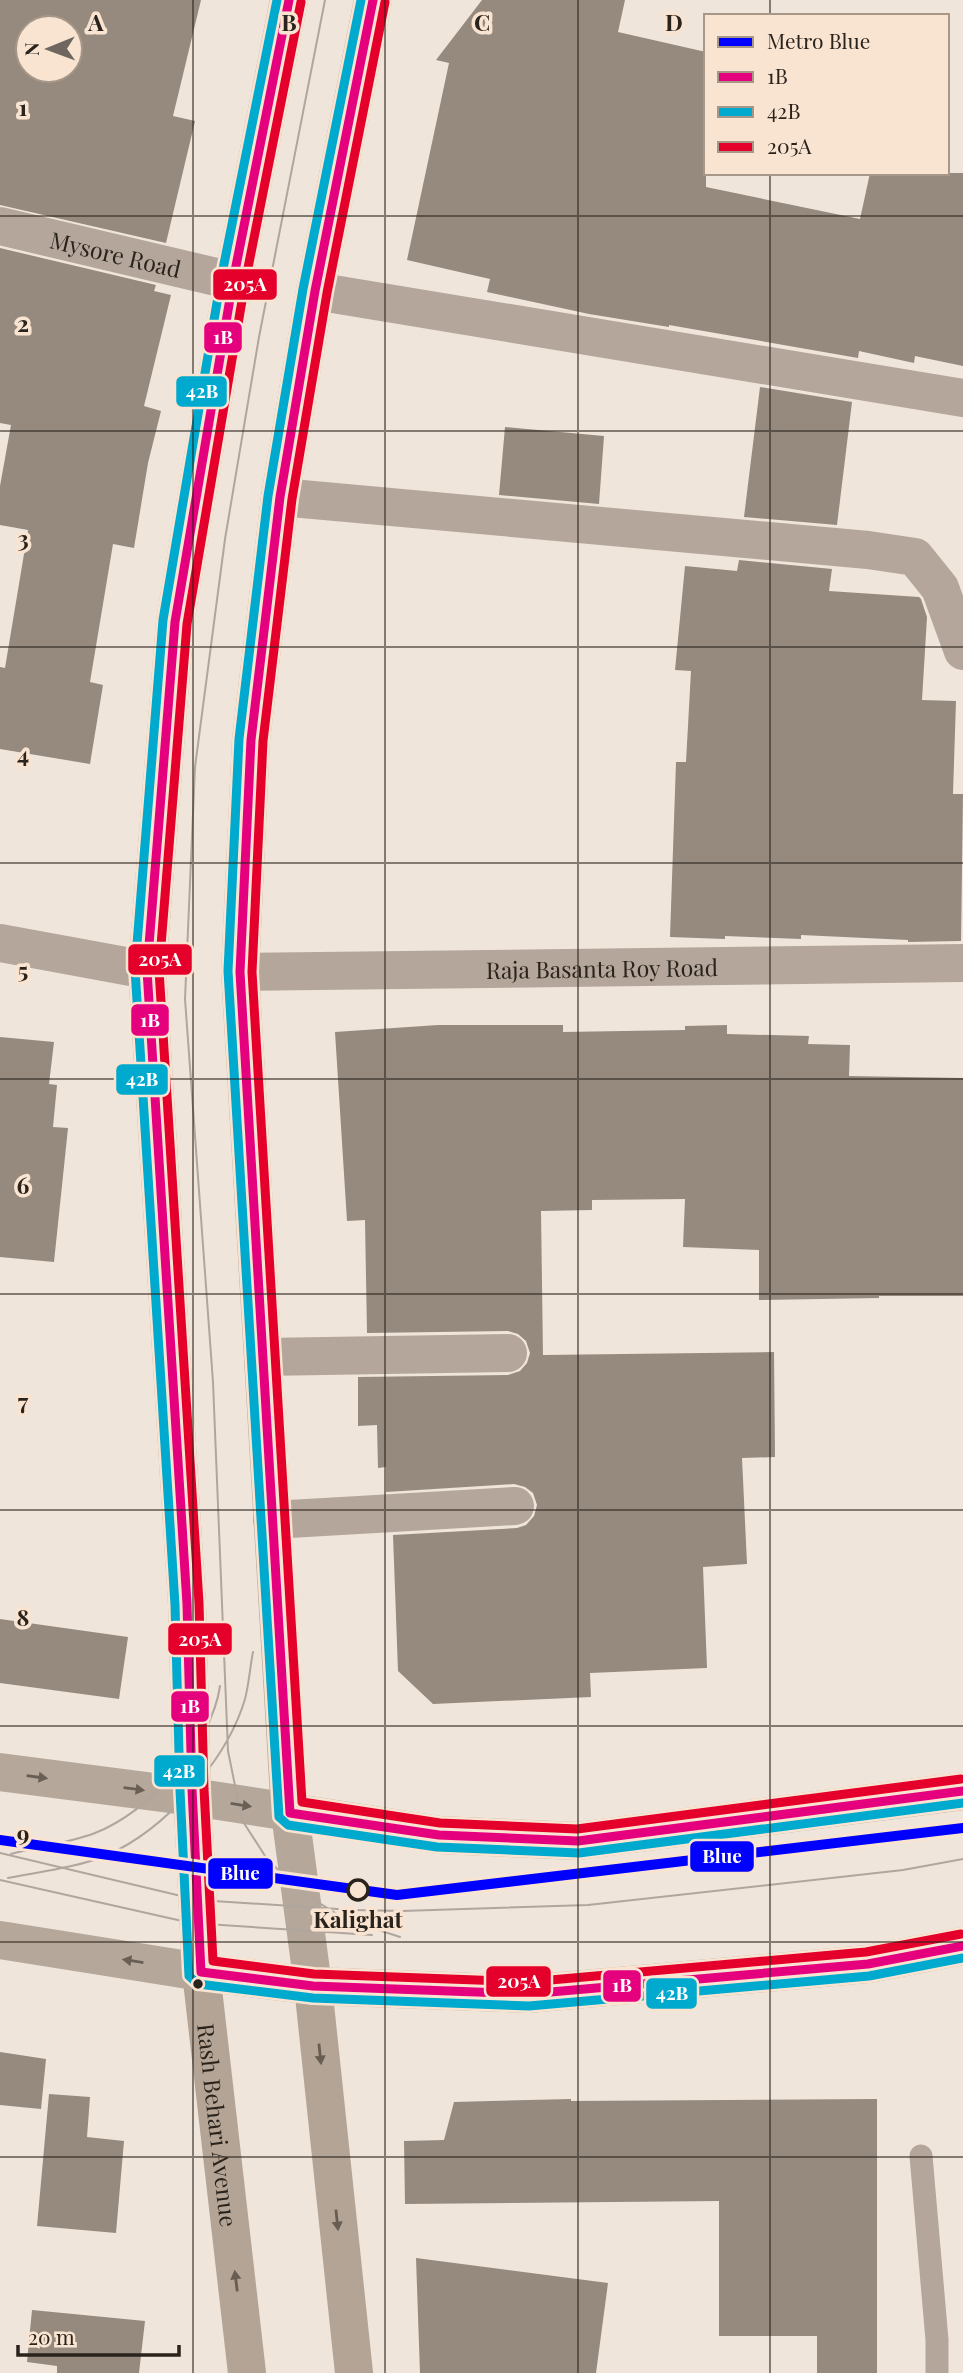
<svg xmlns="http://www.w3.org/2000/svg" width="963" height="2373" font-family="'Playfair Display',serif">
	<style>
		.building { fill: #968a7e; fill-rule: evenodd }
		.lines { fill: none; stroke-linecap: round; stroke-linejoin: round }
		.lane { stroke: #b4a69a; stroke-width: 23 }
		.street { stroke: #b4a69a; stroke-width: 38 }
		.secondary { stroke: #b4a495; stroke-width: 38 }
		.primary { stroke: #b5a89a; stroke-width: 38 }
		.tram { stroke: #b0a69d; stroke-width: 2 }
		.bus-1-casing { stroke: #f9e4d2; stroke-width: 14 }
		.bus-2-casing { stroke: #f9e4d2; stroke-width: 14 }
		.bus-3-casing { stroke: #f9e4d2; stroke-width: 14 }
		.bus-1 { stroke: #e5007d; stroke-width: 9 }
		.bus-2 { stroke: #00a9ce; stroke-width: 9 }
		.bus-3 { stroke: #e4002b; stroke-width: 9 }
		.metro-1-casing { stroke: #f9e4d2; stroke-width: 16 }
		.metro-1 { stroke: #00f; stroke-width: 10 }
		.oneway { fill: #695f55 }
		.oneway2 { fill: #685d52 }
		.grid { fill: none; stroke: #2a231c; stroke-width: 2; stroke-opacity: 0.55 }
		.stop-dot { fill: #f9e4d2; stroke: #2a231c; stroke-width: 3.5 }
		.bus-dot { fill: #2a231c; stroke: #f9e4d2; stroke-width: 2.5 }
		.labels { text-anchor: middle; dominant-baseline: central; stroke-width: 7; stroke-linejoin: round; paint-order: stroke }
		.street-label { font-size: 23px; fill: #2a231c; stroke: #f9e4d2 }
		.stop-label { font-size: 23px; font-weight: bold; fill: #2a231c; stroke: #f9e4d2 }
		.grid-label { font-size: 23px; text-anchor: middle; font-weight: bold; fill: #2a231c; stroke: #f9e4d2; stroke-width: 7; stroke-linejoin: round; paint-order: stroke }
		.line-badge { stroke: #f9e4d2; stroke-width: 2.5 }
		.badge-label { font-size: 19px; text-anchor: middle; font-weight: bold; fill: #fff }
	</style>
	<rect width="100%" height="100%" fill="#f0e5db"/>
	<path class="building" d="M0 0H201L173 116 195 121 166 243 0 205ZM28 28H70V70H28Z
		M482 0H625L618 32 706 52V187L860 219 870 173H963V366L915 356 914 363 859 351 858 358 669 325V327L589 314 487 292 490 279 407 260 449 63 436 60Z
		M0 248 156 285 154 291 171 295 144 406 161 411 148 463 134 548 113 544 90 682 103 685 90 764 0 749V667L5 668 28 530 0 525V486L11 425 0 423Z
		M760 387 852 402 837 525 744 517Z
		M505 427 604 436 599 504 499 495Z
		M739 560 832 569 829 591 919 597 921 599 927 617 922 700 956 701 953 794H963L961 941 908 942V940L801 935V939L725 936V939L670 937 676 762H686L691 671 675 670 685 566 737 571Z
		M438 1025H563V1032L685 1030V1026L727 1025V1034L809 1036 808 1044 850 1045 849 1076 963 1078V1296H879V1298L759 1300V1250L683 1247 685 1199 592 1200V1210L541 1211 543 1355 774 1352 775 1457 742 1458 747 1564 703 1567 707 1668 590 1673 591 1697 433 1704 398 1671 393 1535 517 1528 526 1525 534 1516 537 1505 533 1493 525 1487 514 1484 386 1492V1467L378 1468 377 1425 358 1426V1377L508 1375 520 1371 527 1363 530 1353 526 1341 518 1334 508 1331 367 1333 365 1220 347 1221 335 1032Z
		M0 1037 54 1042 49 1084 57 1085 53 1127 68 1128 54 1262 0 1257Z
		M0 1619 128 1637 119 1699 0 1683Z
		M0 2052 46 2059 41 2109 0 2105Z
		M49 2094 90 2097 87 2137 124 2141 116 2233 37 2226Z
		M571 2099V2101L877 2099V2373H817V2336H719V2201L405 2204 404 2141 444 2140 454 2102Z
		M416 2258 608 2283 596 2373H420Z
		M32 2310 145 2321 139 2373H57V2366L27 2362Z"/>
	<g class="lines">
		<path class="lane" d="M921 2156 937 2340V2373"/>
		<g class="street">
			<path id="s1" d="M0 226 233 281"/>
			<path d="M315 291 963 398"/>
			<path d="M280 497 868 550 915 557 940 588 963 651"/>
			<path d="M0 943 147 970"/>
			<path id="s2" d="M240 972 963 963"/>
			<path d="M263 1357 508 1353"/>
			<path d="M272 1520 515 1506"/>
		</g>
		<g class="secondary">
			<path id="s3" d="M201 1972 247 2373"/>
			<path d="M313 1986 354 2373"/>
		</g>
		<path class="primary" d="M0 1772 193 1797 439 1835 578 1841 963 1791
			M0 1940 201 1972 313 1986 528 1994 868 1964 963 1946
			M201 1972 192 1789 187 1604 147 970 175 622 233 281 289 0
			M313 1986 290 1813 240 972 251 740 280 497 315 291 373 0"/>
		<path class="tram" d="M325 0 259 337 225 539 195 767 185 999 213 1382 228 1751 242 1820 267 1859 300 1891 345 1919 400 1937
			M0 1853 198 1900 353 1910 402 1911 588 1905 903 1870 963 1859
			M11 1854C38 1847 69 1843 95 1833 149 1812 212 1744 220 1686
			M8 1878C38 1872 80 1867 107 1855 165 1830 227 1760 245 1699 249 1684 250 1667 253 1652
			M0 1880 191 1923 372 1935"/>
		<g class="bus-1-casing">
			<path id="bus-1" d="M289 0 233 281 175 622 147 970 187 1604 192 1789 201 1972 313 1986 528 1994 868 1964 963 1946
				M373 0 315 291 280 497 251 740 240 972 290 1813 439 1835 578 1841 963 1791"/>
		</g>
		<g class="bus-2-casing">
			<path id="bus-2" d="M277 0 221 279 163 620 135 969 175 1605 180 1790 189 1976 198 1984 313 1998 529 2006 869 1976 963 1958
				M361 0 303 289 268 496 239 739 228 971 279 1817 288 1825 437 1847 579 1853 963 1803"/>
		</g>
		<g class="bus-3-casing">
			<path id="bus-3" d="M301 2 245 283 187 624 159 970 199 1603 204 1789 213 1961 314 1974 528 1982 866 1952 961 1934
				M385 2 327 293 292 499 263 741 252 972 302 1802 440 1823 577 1829 961 1779"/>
		</g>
		<use href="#bus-1" class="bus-1"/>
		<use href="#bus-2" class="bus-2"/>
		<use href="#bus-3" class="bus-3"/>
		<g class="metro-1-casing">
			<path id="metro-1" d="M0 1840 397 1895 963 1828"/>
		</g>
		<use href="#metro-1" class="metro-1"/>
	</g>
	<defs><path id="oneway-solid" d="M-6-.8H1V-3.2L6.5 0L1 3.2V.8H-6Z" transform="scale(1.75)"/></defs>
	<g class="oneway">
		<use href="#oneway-solid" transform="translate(37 1777) rotate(8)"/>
		<use href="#oneway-solid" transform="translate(134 1789) rotate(7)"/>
		<use href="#oneway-solid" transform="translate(241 1805) rotate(9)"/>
		<use href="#oneway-solid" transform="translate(133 1961) rotate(-171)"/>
	</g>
	<g class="oneway2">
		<use href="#oneway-solid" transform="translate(320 2054) rotate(84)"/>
		<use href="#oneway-solid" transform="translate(337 2220) rotate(84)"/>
		<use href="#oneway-solid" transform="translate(236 2281) rotate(-97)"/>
	</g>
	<path class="grid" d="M193 0V2373M385 0V2373M578 0V2373M770 0V16M770 173V2373M0 216H963M0 431H963M0 647H963M0 863H963M0 1079H963M0 1294H963M0 1510H963M0 1726H963M0 1942H963M0 2157H963"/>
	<circle class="stop-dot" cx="358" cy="1890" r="10"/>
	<circle class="bus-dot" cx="198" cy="1984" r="6"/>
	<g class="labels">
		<g class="street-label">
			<text stroke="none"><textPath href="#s1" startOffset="119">Mysore Road</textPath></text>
			<text stroke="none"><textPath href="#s2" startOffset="362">Raja Basanta Roy Road</textPath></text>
			<text stroke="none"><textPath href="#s3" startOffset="154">Rash Behari Avenue</textPath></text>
		</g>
		<g class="stop-label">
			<text x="358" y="1918">Kalighat</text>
		</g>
	</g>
	<g class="grid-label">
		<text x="96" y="31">A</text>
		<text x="289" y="31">B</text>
		<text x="482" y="31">C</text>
		<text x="674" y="31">D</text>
		<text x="23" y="116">1</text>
		<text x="23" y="332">2</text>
		<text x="23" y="547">3</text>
		<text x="23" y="763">4</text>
		<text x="23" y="979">5</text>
		<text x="23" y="1194">6</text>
		<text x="23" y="1410">7</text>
		<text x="23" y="1626">8</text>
		<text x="23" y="1842">9</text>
	</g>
	<g class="line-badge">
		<rect x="212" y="268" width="66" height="33" rx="7" fill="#e4002b"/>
		<rect x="203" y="321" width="40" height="33" rx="7" fill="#e5007d"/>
		<rect x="175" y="375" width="53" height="33" rx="7" fill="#00a9ce"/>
		<rect x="127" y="943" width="66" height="33" rx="7" fill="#e4002b"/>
		<rect x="130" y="1003" width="40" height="34" rx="7" fill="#e5007d"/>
		<rect x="115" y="1063" width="54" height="33" rx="7" fill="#00a9ce"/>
		<rect x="167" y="1622" width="66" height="34" rx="7" fill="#e4002b"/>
		<rect x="170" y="1690" width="40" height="33" rx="7" fill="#e5007d"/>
		<rect x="153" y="1754" width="53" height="34" rx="7" fill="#00a9ce"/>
		<rect x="689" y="1840" width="66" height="33" rx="7" fill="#00f"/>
		<rect x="207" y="1857" width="67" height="33" rx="7" fill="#00f"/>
		<rect x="485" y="1965" width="67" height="33" rx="7" fill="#e4002b"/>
		<rect x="602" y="1969" width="40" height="34" rx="7" fill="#e5007d"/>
		<rect x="645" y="1977" width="53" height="33" rx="7" fill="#00a9ce"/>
	</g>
	<g class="badge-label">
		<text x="245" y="291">205A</text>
		<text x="223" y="344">1B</text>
		<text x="202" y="398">42B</text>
		<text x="160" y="966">205A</text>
		<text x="150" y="1027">1B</text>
		<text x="142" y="1086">42B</text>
		<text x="200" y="1646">205A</text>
		<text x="190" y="1713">1B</text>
		<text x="179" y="1778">42B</text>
		<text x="722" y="1863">Blue</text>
		<text x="240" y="1880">Blue</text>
		<text x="519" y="1988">205A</text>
		<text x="622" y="1992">1B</text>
		<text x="672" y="2000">42B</text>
	</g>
	<rect x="704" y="14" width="245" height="161" fill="#f9e4d2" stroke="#a69789" stroke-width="2"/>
	<rect x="718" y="37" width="35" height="10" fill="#0000ff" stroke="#a69789" stroke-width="2"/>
	<text x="767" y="49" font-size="21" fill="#2a231c">Metro Blue</text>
	<rect x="718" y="72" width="35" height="10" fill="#e5007d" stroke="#a69789" stroke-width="2"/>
	<text x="767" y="84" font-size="21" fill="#2a231c">1B</text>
	<rect x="718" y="107" width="35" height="10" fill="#00a9ce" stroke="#a69789" stroke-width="2"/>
	<text x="767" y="119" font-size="21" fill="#2a231c">42B</text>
	<rect x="718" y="142" width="35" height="10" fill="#e4002b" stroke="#a69789" stroke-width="2"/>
	<text x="767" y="154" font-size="21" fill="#2a231c">205A</text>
	<g transform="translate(49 49) rotate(269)"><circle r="33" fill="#f9e4d2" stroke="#a69789" stroke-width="2"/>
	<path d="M0-5L12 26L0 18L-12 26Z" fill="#6f675f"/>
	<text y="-10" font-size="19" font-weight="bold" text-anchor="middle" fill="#2a231c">N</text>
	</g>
	<path d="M18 2345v10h161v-10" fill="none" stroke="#2a231c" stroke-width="3.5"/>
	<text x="28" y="2345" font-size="21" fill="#2a231c" stroke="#f9e4d2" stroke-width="5" paint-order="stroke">20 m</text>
</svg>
